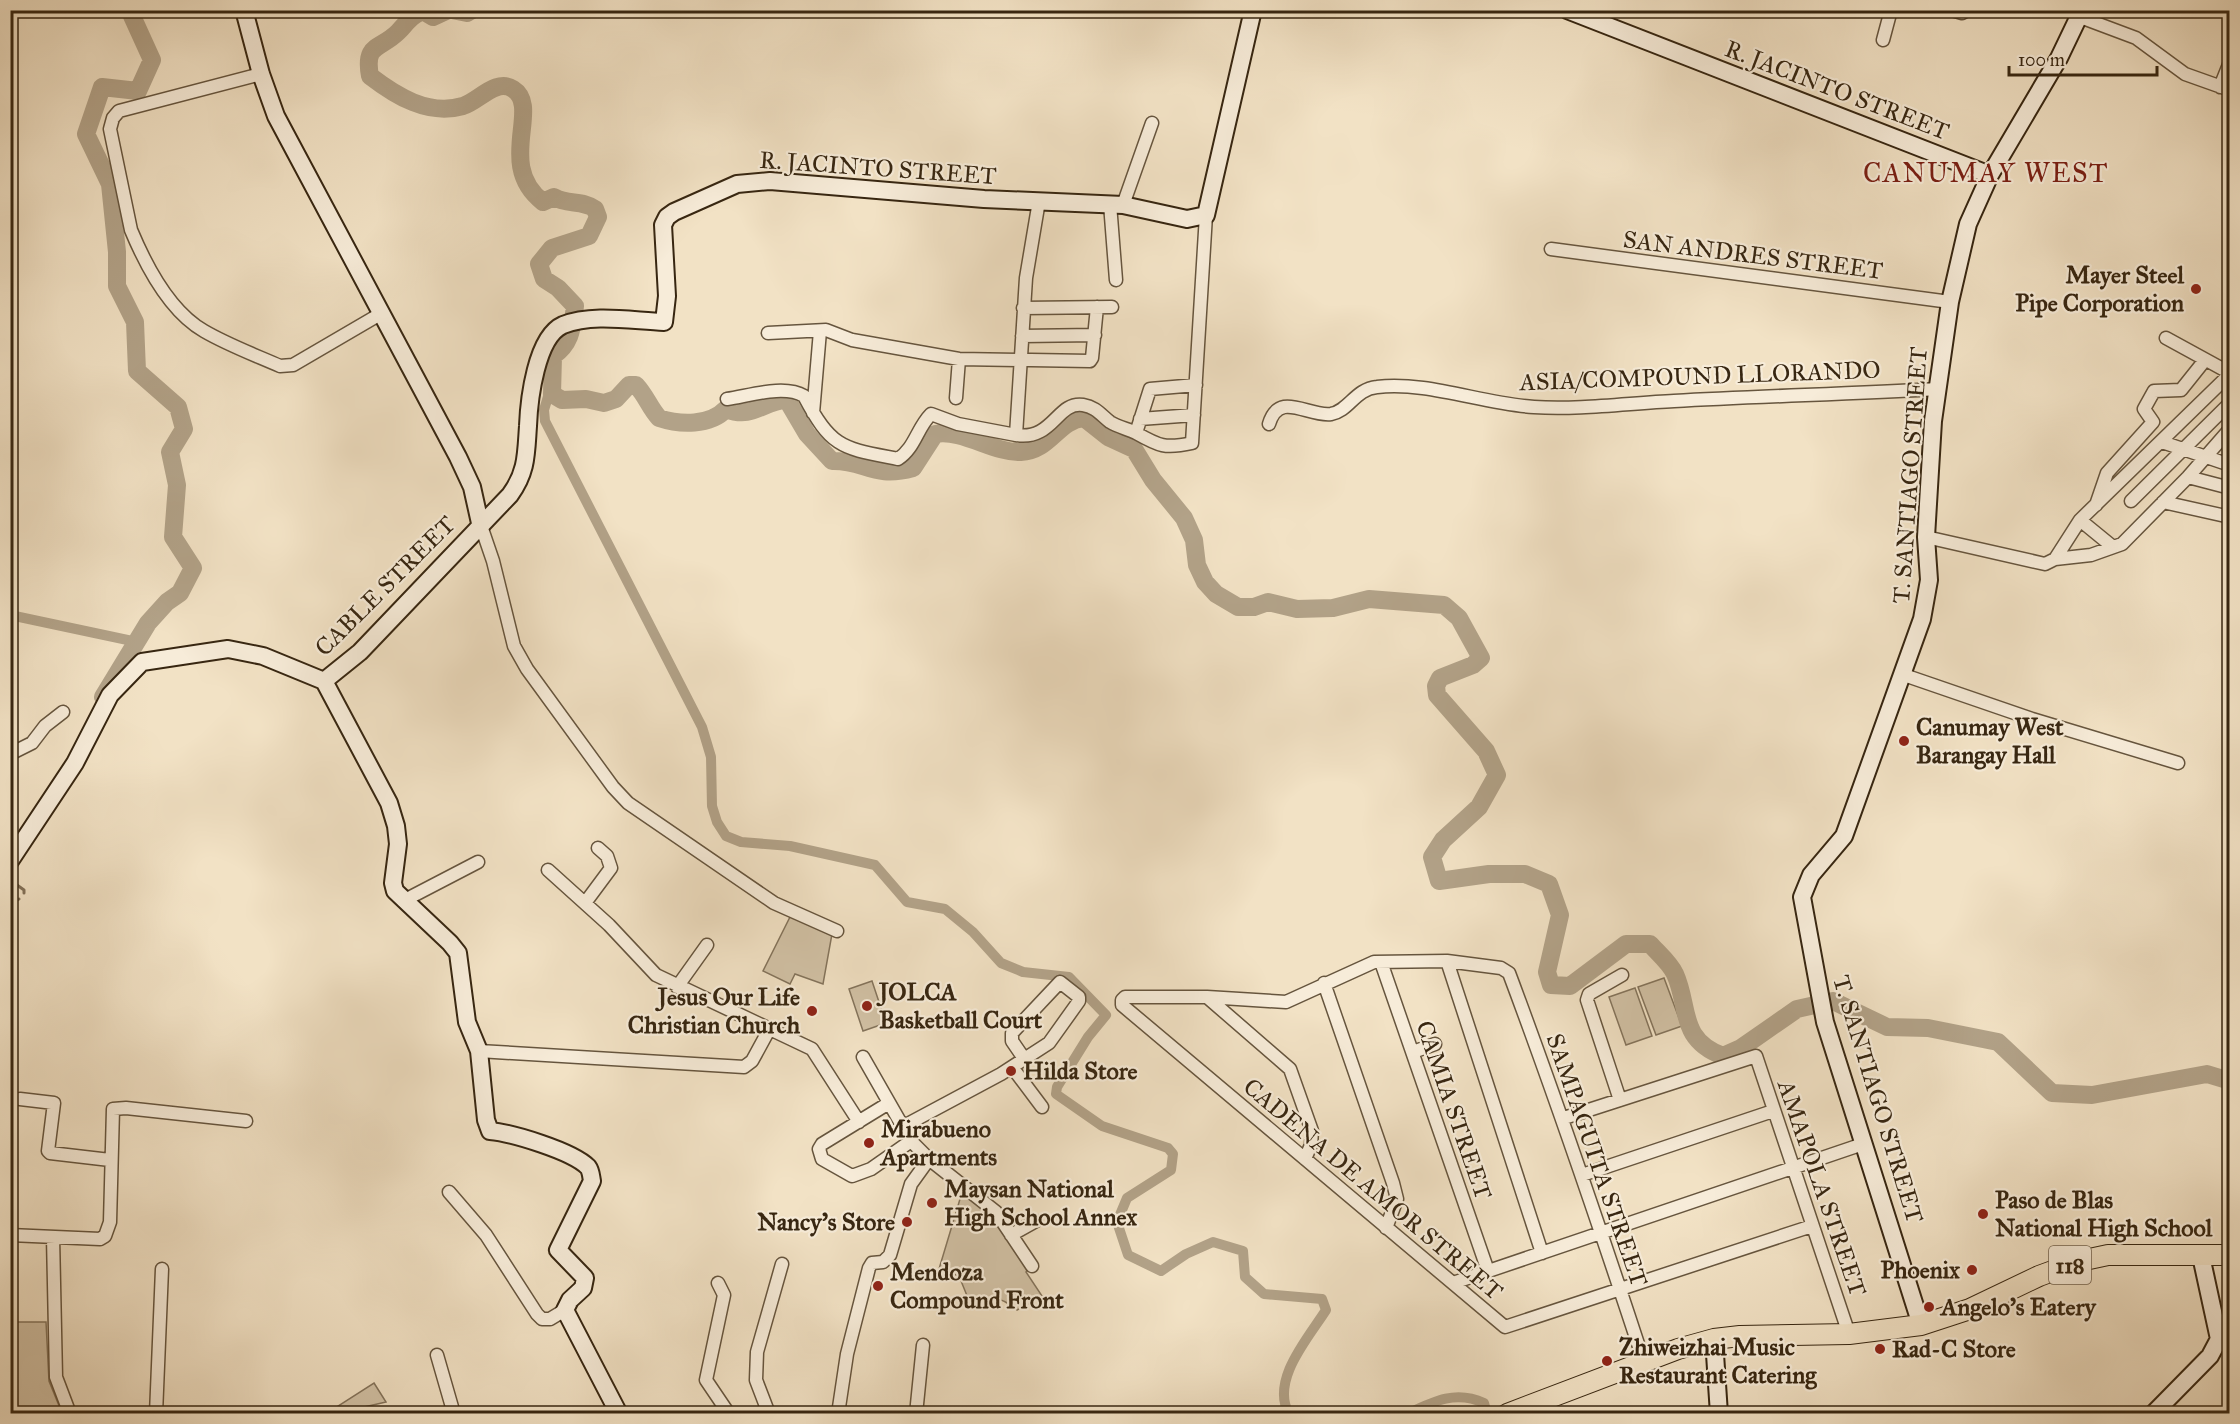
<svg xmlns="http://www.w3.org/2000/svg" width="2240" height="1424" font-family="'IM FELL Great Primer',serif">
	<style>
		.green { fill: #d2c2a6; stroke: #84745c; stroke-width: 1.5 }
		.lines { fill: none; stroke-linecap: round; stroke-linejoin: round }
		.stream { stroke: #817058; stroke-width: 3 }
		.canal { stroke: #b2a288; stroke-width: 10 }
		.river { stroke: #b2a288; stroke-width: 18 }
		.street-casing { stroke: #66553e; stroke-width: 15 }
		.secondary-casing { stroke: #372611; stroke-width: 20 }
		.primary-casing { stroke: #372611; stroke-width: 22 }
		.street { stroke: #f7ecd9; stroke-width: 12 }
		.secondary { stroke: #f7ecd9; stroke-width: 16 }
		.primary { stroke: #f2e2c5; stroke-width: 20 }
		.poi-dot { fill: #8f2418; stroke: #f7ecd9; stroke-width: 2 }
		.labels { text-anchor: middle; dominant-baseline: central; stroke-width: 4.5; stroke-linejoin: round; paint-order: stroke }
		.shield { fill: #f7ecd9; stroke: #71614d; stroke-width: 1.5 }
		.shield-label { font-size: 22px; font-weight: bold; fill: #372611 }
		.street-label { font-size: 24px; fill: #372611; stroke: #f7ecd9 }
		.poi-label { font-size: 24px; font-weight: bold; fill: #372611; stroke: #f7ecd9; text-anchor: start }
		.quarter-label { font-size: 27px; letter-spacing: 1.5px; fill: #7a1f14; stroke: #f7ecd9 }
	</style>
	<rect width="100%" height="100%" fill="#f2e2c5"/>
	<filter id="stains"><feTurbulence type="fractalNoise" baseFrequency=".00333" numOctaves="4"/><feColorMatrix values="0 0 0 0 .2 0 0 0 0 .09 0 0 0 0 .02 0 0 0 .5 -.17"/></filter>
	<radialGradient id="worn" r=".72"><stop offset=".6" stop-color="#630" stop-opacity="0"/><stop offset="1" stop-color="#630" stop-opacity=".3"/></radialGradient>
	<path class="green" d="M791 915 832 934 823 984 795 974 790 984 763 971Z
		M1664 978 1682 1026 1656 1035 1638 987Z
		M872 981 886 1023 863 1031 849 989Z
		M1635 988 1652 1036 1626 1045 1609 997Z
		M963 1189 993 1213 1029 1267 1026 1272 1042 1296 1017 1310C999 1295 991 1296 970 1303L959 1276 939 1269Z
		M11 1322H46L49 1381 62 1413H11Z
		M374 1383 386 1402 360 1408 355 1413H339L338 1406Z"/>
	<g class="lines">
		<path class="stream" d="M10 880 24 890V893
			M10 904 19 899"/>
		<path class="canal" d="M552 383 544 410 545 421 702 727 711 757 712 806 717 822 726 836 741 842 790 846 875 865 907 902 945 909 973 932 1001 963 1023 972 1069 977 1106 1015 1088 1037 1057 1087 1056 1094 1102 1126 1168 1148 1173 1154 1171 1170 1127 1198 1117 1222 1128 1255 1161 1271 1186 1254 1213 1242 1243 1251 1245 1277 1264 1294 1322 1299 1326 1310C1309 1337 1270 1380 1289 1414
			M10 615 137 642
			M1407 1414C1434 1401 1456 1390 1484 1403L1487 1414"/>
		<path class="river" d="M448 10 433 17 423 11C410 16 407 23 398 32 380 50 364 43 370 76 396 96 428 116 463 106 479 101 496 78 513 89 542 107 495 165 543 202L554 197C566 205 584 200 595 209L598 217 589 236 552 248 539 264 544 279 558 288 575 306C572 327 572 343 553 356L552 394 562 400 586 399 604 403 616 399 629 385H636C647 397 649 407 659 418 680 425 710 426 726 409 754 420 763 400 787 400L807 434 832 461C865 460 873 479 913 468L935 434C963 429 993 453 1021 452 1050 451 1058 420 1084 418L1108 437 1134 449 1153 480 1184 518 1194 540 1197 565 1205 582 1216 594 1238 607H1254L1268 602 1297 609 1333 608 1369 599 1444 605 1459 618 1481 658 1473 665 1440 678 1436 686 1437 695 1486 751 1497 775 1479 807 1443 840 1432 857 1439 881 1489 874H1525L1549 884 1560 915 1547 972 1551 985 1570 986 1626 944H1650C1658 953 1670 963 1675 974 1690 1007 1678 1039 1723 1056L1741 1048 1797 1009 1833 1001 1887 1027 1928 1028 1998 1042 2052 1093 2092 1095 2207 1074 2230 1081
			M452 10 467 13 472 10
			M103 697 148 623 167 602 180 593 193 568 173 537 177 485 170 452 184 429 178 407 137 371 135 322 117 286V252L110 184 86 134 102 87 138 91 152 60 132 16 134 10"/>
		<g class="street-casing">
			<path id="street" d="M1952 10 1962 13 1967 10
				M2080 17 2136 38 2185 74 2230 90
				M1883 40 1891 10
				M261 74 119 111 113 118 110 129 131 230C146 266 169 311 204 331 228 345 255 355 280 366L293 365 382 313
				M2220 87 2230 62
				M1110 204 1116 280
				M1123 205 1152 123
				M1551 249 1950 302
				M1023 308 1112 307
				M768 333 826 330 852 340 959 359 1090 361 1092 358 1097 307
				M1022 336 1095 335
				M2166 338 2230 373
				M956 398 959 359
				M727 399C749 396 784 384 804 396 832 449 842 448 898 459 915 448 917 428 931 414L958 424 1016 435 1026 278 1039 201
				M813 413 820 331
				M1140 419 1194 415
				M1269 424C1279 390 1308 417 1331 414 1349 411 1355 389 1377 387 1427 381 1483 404 1534 407 1578 410 1630 403 1674 401 1762 396 1850 394 1937 389
				M1136 433 1150 389 1196 385
				M1016 435C1053 441 1057 401 1083 405 1096 407 1101 415 1110 422 1118 427 1128 429 1136 433 1159 446 1165 449 1192 443L1206 215
				M2162 442 2230 465
				M2188 477 2230 488
				M2131 501 2230 403
				M2163 502 2230 517
				M2096 505 2107 473 2153 422 2144 409 2154 391 2181 390 2205 360
				M2080 520 2113 547
				M480 523 493 561 514 646 527 669 613 787 628 803 774 903 837 931
				M1926 537 2045 564 2055 559 2080 520 2230 374
				M2055 559 2091 555 2122 544 2188 477 2230 429
				M1904 675 2032 719 2178 763
				M10 754 32 743 45 726 63 712
				M548 870 609 925 656 975 812 1049 859 1122
				M403 901 478 862
				M585 903 611 868 607 856 598 848
				M1447 961 1542 1253
				M1381 962 1488 1271
				M1324 983 1393 1183 1397 1199 1386 1228
				M677 987 707 945
				M1207 997 1290 1069 1312 1131 1311 1145 1305 1159
				M479 1051 744 1067 752 1061 770 1028
				M1413 1052 1435 1044
				M863 1057 911 1141 929 1159 996 1212 1032 1266
				M1012 1067 1042 1107
				M20 1099 54 1103 48 1151 50 1153 110 1160
				M1620 1100 1587 1000 1589 994 1622 975
				M889 1103 822 1144 819 1149 822 1159 852 1176 871 1169 911 1141
				M1564 1118 1756 1056 1849 1334
				M902 1127 1001 1074 1049 1043 1079 1001V997L1060 982 1012 1033V1041L1025 1060
				M1582 1175 1773 1111
				M449 1192 486 1235 537 1314 542 1319H550L565 1310
				M10 1235 100 1239 105 1236 110 1222 113 1109 126 1108 246 1121
				M1011 1235 1036 1221
				M53 1237 56 1377 70 1414
				M718 1283 724 1295 706 1380 729 1414
				M1453 1283 1863 1144
				M437 1355 454 1414
				M1644 1362C1601 1231 1557 1101 1509 973L1501 968 1447 961 1374 962 1286 1002 1207 997H1125L1122 1000V1005L1505 1327 1812 1226
				M156 1414 162 1269
				M769 1414 756 1380 757 1352 782 1264
				M838 1414 847 1354 869 1268 872 1263 883 1262 890 1255 911 1184 929 1159
				M916 1414 923 1345"/>
		</g>
		<g class="secondary-casing">
			<path id="secondary" d="M244 10 261 74 276 116 458 457 472 487 480 523
				M1567 10 1990 175
				M324 681 360 652 510 495C527 472 526 454 528 426 529 400 536 337 563 325 593 313 633 321 664 322L667 296 663 225 667 217 674 212 737 184 770 181 984 199 1123 205 1187 219 1206 215 1253 10
				M10 861 75 763 110 695 142 662 228 649 263 656 324 681 389 803 396 826 398 844 393 883 395 891 450 943 458 953 467 1022 479 1051 486 1120 490 1131C512 1133 572 1151 588 1167 591 1171 591 1176 592 1181L558 1250 585 1278 583 1288 570 1300 565 1310 619 1414
				M1921 1325 1825 1022 1802 897 1811 875 1844 836 1922 619 1929 580 1926 537 1933 421 1950 302 1968 224 1990 175 2059 58 2082 10
				M1714 1339 1719 1414
				M2153 1414 2210 1356 2219 1339 2201 1256"/>
		</g>
		<g class="primary-casing">
			<path id="primary" d="M1507 1414 1678 1349 1714 1339 1740 1336 1849 1334 1921 1325 1970 1309 2039 1276 2080 1261 2108 1255H2230"/>
		</g>
		<use href="#street" class="street"/>
		<use href="#secondary" class="secondary"/>
		<use href="#primary" class="primary"/>
	</g>
	<g class="poi-dot">
		<circle cx="2196" cy="289" r="6"/>
		<circle cx="1904" cy="741" r="6"/>
		<circle cx="867" cy="1006" r="6"/>
		<circle cx="812" cy="1011" r="6"/>
		<circle cx="1011" cy="1071" r="6"/>
		<circle cx="869" cy="1143" r="6"/>
		<circle cx="932" cy="1203" r="6"/>
		<circle cx="1983" cy="1214" r="6"/>
		<circle cx="907" cy="1222" r="6"/>
		<circle cx="1972" cy="1270" r="6"/>
		<circle cx="878" cy="1286" r="6"/>
		<circle cx="1929" cy="1307" r="6"/>
		<circle cx="1880" cy="1349" r="6"/>
		<circle cx="1607" cy="1361" r="6"/>
	</g>
	<g class="labels">
		<rect class="shield" x="2049" y="1246" width="42" height="38" rx="4.5"/>
		<g class="shield-label">
			<text x="2070" y="1265">118</text>
		</g>
		<g class="street-label">
			<text transform="translate(1837 90) rotate(21)">R. JACINTO STREET</text>
			<text transform="translate(878 168) rotate(4)">R. JACINTO STREET</text>
			<text transform="translate(1753 255) rotate(7)">SAN ANDRES STREET</text>
			<text transform="translate(1700 376) rotate(-2)">ASIA/COMPOUND LLORANDO</text>
			<text transform="translate(1910 475) rotate(-86)">T. SANTIAGO STREET</text>
			<text transform="translate(385 586) rotate(-45)">CABLE STREET</text>
			<text transform="translate(1878 1099) rotate(73)">T. SANTIAGO STREET</text>
			<text transform="translate(1454 1110) rotate(71)">CAMIA STREET</text>
			<text transform="translate(1597 1160) rotate(71)">SAMPAGUITA STREET</text>
			<text transform="translate(1822 1188) rotate(71)">AMAPOLA STREET</text>
			<text transform="translate(1373 1189) rotate(40)">CADENA DE AMOR STREET</text>
		</g>
		<g class="poi-label">
			<text x="2184" y="275" text-anchor="end">Mayer Steel<tspan x="2184" dy="28">Pipe Corporation</tspan></text>
			<text x="1916" y="727">Canumay West<tspan x="1916" dy="28">Barangay Hall</tspan></text>
			<text x="879" y="992">JOLCA<tspan x="879" dy="28">Basketball Court</tspan></text>
			<text x="800" y="997" text-anchor="end">Jesus Our Life<tspan x="800" dy="28">Christian Church</tspan></text>
			<text x="1023" y="1071">Hilda Store</text>
			<text x="881" y="1129">Mirabueno<tspan x="881" dy="28">Apartments</tspan></text>
			<text x="944" y="1189">Maysan National<tspan x="944" dy="28">High School Annex</tspan></text>
			<text x="1995" y="1200">Paso de Blas<tspan x="1995" dy="28">National High School</tspan></text>
			<text x="895" y="1222" text-anchor="end">Nancy's Store</text>
			<text x="1960" y="1270" text-anchor="end">Phoenix</text>
			<text x="890" y="1272">Mendoza<tspan x="890" dy="28">Compound Front</tspan></text>
			<text x="1941" y="1307">Angelo's Eatery</text>
			<text x="1619" y="1347">Zhiweizhai Music<tspan x="1619" dy="28">Restaurant Catering</tspan></text>
			<text x="1892" y="1349">Rad-C Store</text>
		</g>
		<g class="quarter-label">
			<text x="1986" y="172">CANUMAY WEST</text>
		</g>
	</g>
	<rect width="2240" height="1424" fill="none" stroke="#f2e2c5" stroke-width="36"/>
	<rect x="12" y="12" width="2216" height="1400" fill="none" stroke="#372611" stroke-width="3"/>
	<rect x="18" y="18" width="2204" height="1388" fill="none" stroke="#372611" stroke-width="1.5"/>
	<path d="M2009 66v9h148v-9" fill="none" stroke="#372611" stroke-width="3"/>
	<text x="2018" y="66" font-size="18" fill="#372611" stroke="#f7ecd9" stroke-width="4.5" paint-order="stroke">100 m</text>
	<rect width="100%" height="100%" filter="url(#stains)"/>
	<rect width="100%" height="100%" fill="url(#worn)"/>
</svg>
